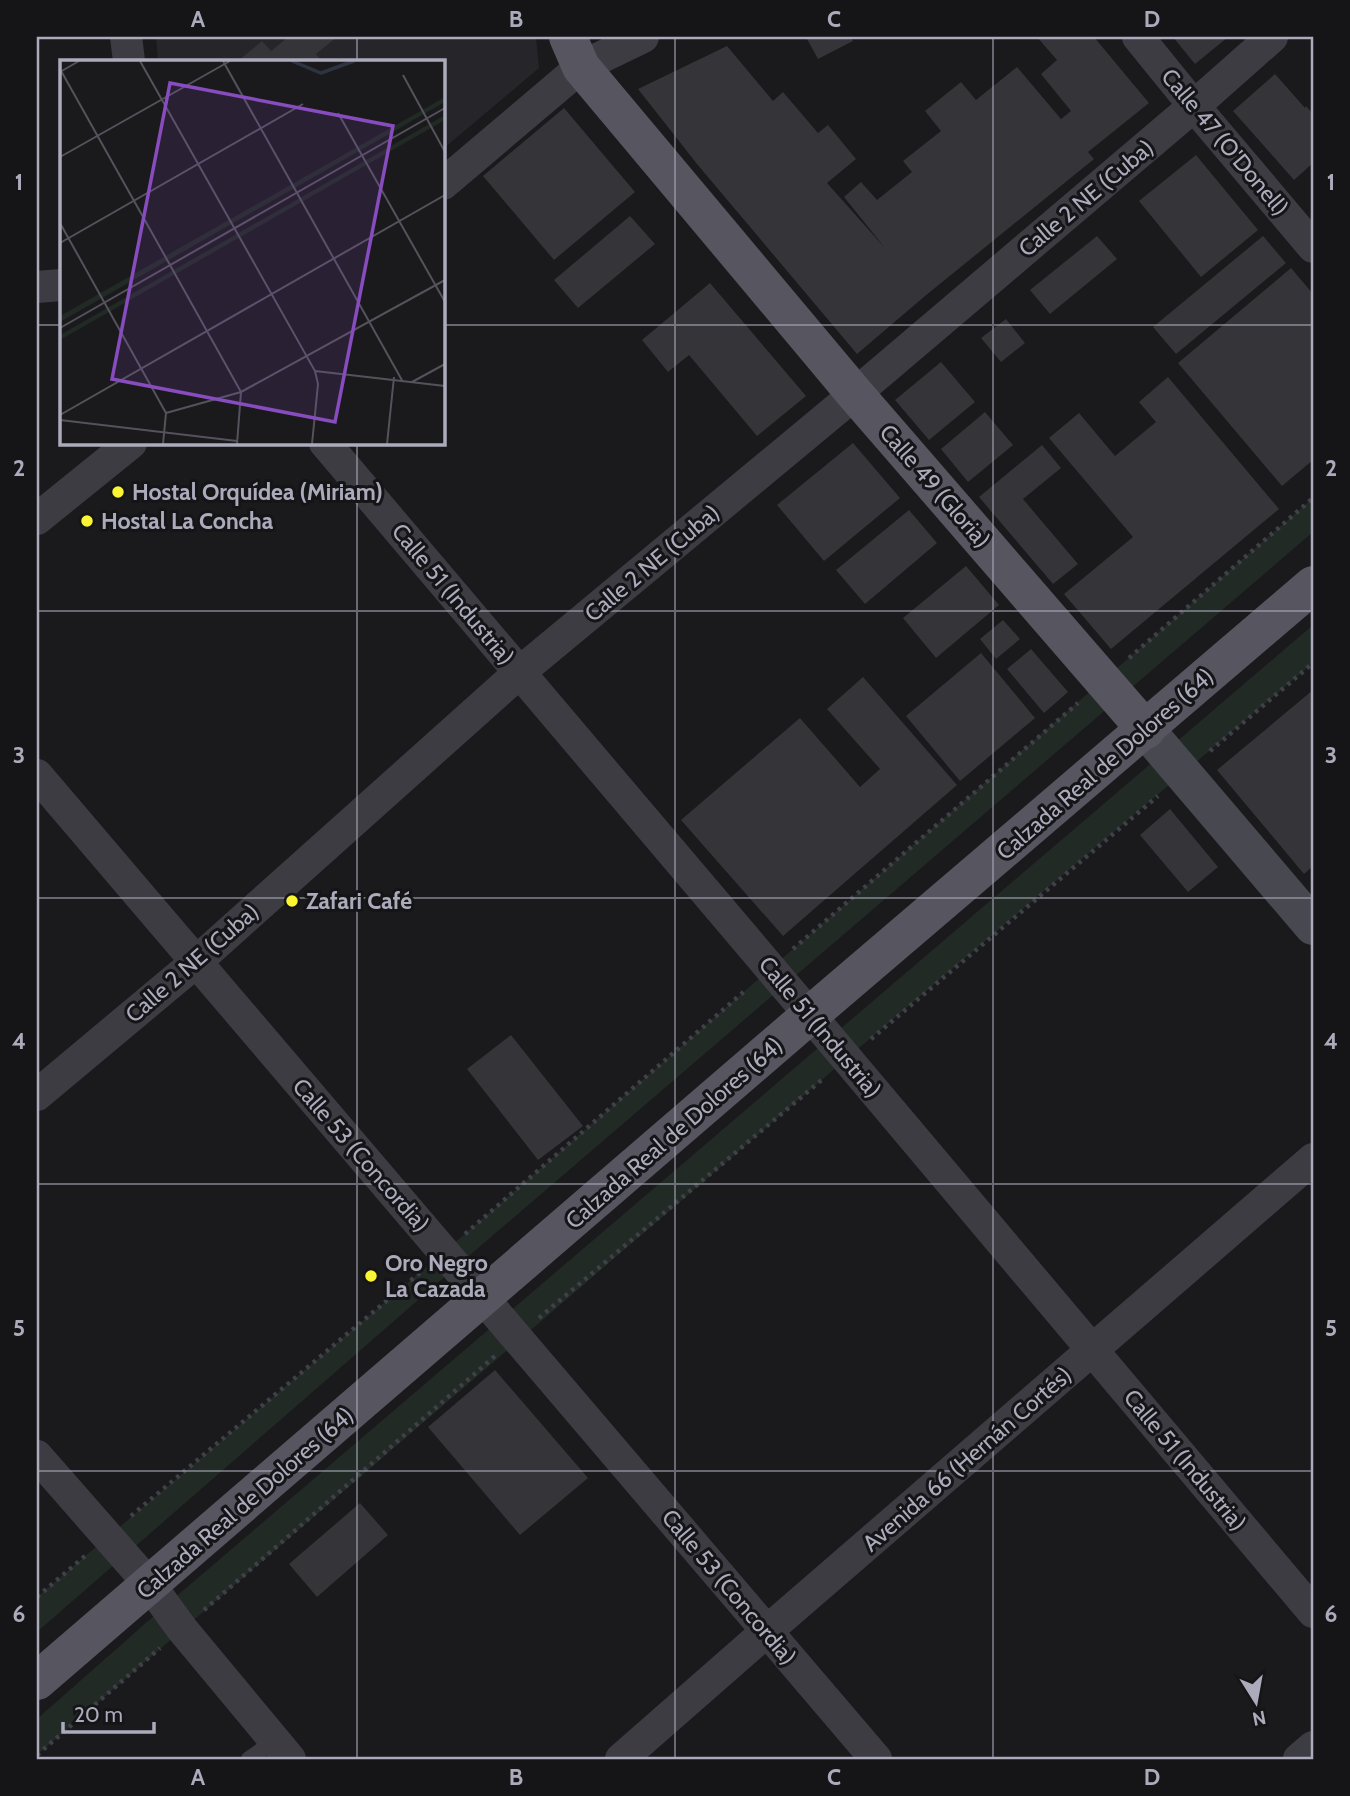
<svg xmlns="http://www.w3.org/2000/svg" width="1350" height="1796" font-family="Cabin,sans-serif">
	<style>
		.built { fill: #262529 }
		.green { fill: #212a25 }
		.building { fill: #353438 }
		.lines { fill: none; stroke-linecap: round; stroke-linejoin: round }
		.path { stroke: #404048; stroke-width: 4.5; stroke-dasharray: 3.5 5; stroke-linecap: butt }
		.lane { stroke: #3d3c43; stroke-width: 16 }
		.street { stroke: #3d3c43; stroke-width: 32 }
		.secondary { stroke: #484851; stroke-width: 38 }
		.primary { stroke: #575660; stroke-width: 38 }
		.grid { fill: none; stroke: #ababbc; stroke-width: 2; stroke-opacity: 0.55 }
		.poi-dot { fill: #fbf432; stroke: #151417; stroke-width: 2.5 }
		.labels { text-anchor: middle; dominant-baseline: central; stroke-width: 6; stroke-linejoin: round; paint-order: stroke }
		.street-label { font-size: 23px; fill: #ababbc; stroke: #151417 }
		.poi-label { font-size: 23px; font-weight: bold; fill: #ababbc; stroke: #151417; text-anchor: start }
		.inset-river { fill: none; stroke: #2e3341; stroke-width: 3.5 }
		.inset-road { fill: none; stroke: #54535c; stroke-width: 2 }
		.view { fill: #874cbe; fill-opacity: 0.15; stroke: #874cbe; stroke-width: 3.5 }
		.inset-edge { fill: none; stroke: #ababbc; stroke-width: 3.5 }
		.neatline { fill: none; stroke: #ababbc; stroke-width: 2.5 }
		.grid-label { font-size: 23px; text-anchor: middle; font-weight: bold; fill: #ababbc }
	</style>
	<rect width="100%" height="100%" fill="#1a191c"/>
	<path class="built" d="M156 37H536L539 68 443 149V61H158Z"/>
	<path class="green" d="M1313 498V532L456 1267 37 1632V1597L444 1252Z
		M1313 625V663L846 1059 37 1755V1719L165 1606Z"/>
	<path class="building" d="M288 37H337L316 54 322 61H238L262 41 271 51Z
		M806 37H850L853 41 818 59Z
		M1037 37H1094L1149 103 1088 152 1094 159 925 296 857 354 697 164 638 89 727 46 773 101 783 92 818 133 828 125 856 159 827 183 885 248 844 197 861 182 877 200 912 172 903 161 941 131 925 111 961 82 976 100 1017 67 1061 119 1071 111 1041 74 1057 60Z
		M1173 37H1228L1195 64Z
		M1275 74 1305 108 1306 106 1313 114V163L1294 180 1233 111Z
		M564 108 635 192 554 260 483 176Z
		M1196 155 1258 230 1201 277 1139 201Z
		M630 216 655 244 578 308 554 280Z
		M1097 236 1117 259 1050 314 1030 290Z
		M1263 236 1286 263 1176 354 1153 327Z
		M1291 268 1313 294V460L1282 486 1178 363Z
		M710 283 806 396 757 436 689 355 668 372 642 340Z
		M1006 319 1025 343 1001 362 981 338Z
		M941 362 975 402 929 440 895 400Z
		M1168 377 1279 509 1111 649 1064 594 1133 537 1049 438 1079 413 1115 456 1156 422 1139 402Z
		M985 412 1013 445 968 482 941 449Z
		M853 443 900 498 824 561 777 505Z
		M1042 445 1061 468 1023 499 1078 564 1053 584 979 497Z
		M909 510 937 543 865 604 836 570Z
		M966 566 999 605 936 658 903 618Z
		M1003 620 1020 639 996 659 980 639Z
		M1031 649 1068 692 1044 713 1007 669Z
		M981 653 1035 718 960 781 906 716Z
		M863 677 957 785 783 936 681 820 800 718 860 787 880 769 827 709Z
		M1313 690V866L1304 874 1217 770Z
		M1170 809 1218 867 1188 892 1140 835Z
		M511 1035 583 1126 538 1160 467 1069Z
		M495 1370 588 1478 520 1535 428 1427Z
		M360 1503 388 1535 317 1597 289 1564Z"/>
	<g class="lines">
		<path class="path" d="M1129 658 1313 498
			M1210 751 1313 663
			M793 949 1078 703
			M871 1039 1158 796
			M465 1234 747 989
			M539 1318 824 1078
			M131 1516 422 1271
			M37 1597 85 1556
			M204 1610 495 1356
			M37 1755 160 1648"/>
		<path class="lane" d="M249 1759 275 1741"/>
		<path class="street" d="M126 37 129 61
			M1138 37 1194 106 1313 247
			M443 184 581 67 643 37
			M37 287 61 285
			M325 443 810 1015 1313 1612
			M37 519 131 443
			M37 775 876 1759
			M37 1095 196 962 520 672 855 394 1194 106 1272 37
			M37 1456 150 1585 182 1629 290 1759
			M621 1759 767 1631 1313 1159
			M1299 1759 1313 1747"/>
		<path class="secondary" d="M1146 730 1313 926"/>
		<path class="primary" d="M568 37 581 67 855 394 1146 730
			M37 1681 810 1015 1313 585"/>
	</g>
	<path class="grid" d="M357 37V61M675 37V1759M993 37V1759M37 325H61M443 325H1313M357 443V1759M37 611H1313M37 898H1313M37 1184H1313M37 1471H1313"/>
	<g class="poi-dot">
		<circle cx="118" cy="492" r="7"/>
		<circle cx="87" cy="521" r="7"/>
		<circle cx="292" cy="901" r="7"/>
		<circle cx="371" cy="1276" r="7"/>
	</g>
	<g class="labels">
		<g class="street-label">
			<text transform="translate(1225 142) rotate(50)">Calle 47 (O'Donell)</text>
			<text transform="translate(1086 198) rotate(-40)">Calle 2 NE (Cuba)</text>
			<text transform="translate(935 486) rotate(49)">Calle 49 (Gloria)</text>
			<text transform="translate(652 563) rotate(-40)">Calle 2 NE (Cuba)</text>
			<text transform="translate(453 594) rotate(50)">Calle 51 (Industria)</text>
			<text transform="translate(1105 764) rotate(-41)">Calzada Real de Dolores (64)</text>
			<text transform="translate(192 963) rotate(-41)">Calle 2 NE (Cuba)</text>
			<text transform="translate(820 1027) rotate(50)">Calle 51 (Industria)</text>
			<text transform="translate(674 1133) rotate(-41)">Calzada Real de Dolores (64)</text>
			<text transform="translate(361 1155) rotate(49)">Calle 53 (Concordia)</text>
			<text transform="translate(967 1459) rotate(-41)">Avenida 66 (Hernán Cortés)</text>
			<text transform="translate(1185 1460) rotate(50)">Calle 51 (Industria)</text>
			<text transform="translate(245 1503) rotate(-41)">Calzada Real de Dolores (64)</text>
			<text transform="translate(729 1587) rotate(50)">Calle 53 (Concordia)</text>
		</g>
		<g class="poi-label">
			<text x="132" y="492">Hostal Orquídea (Miriam)</text>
			<text x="101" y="521">Hostal La Concha</text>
			<text x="306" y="901">Zafari Café</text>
			<text x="385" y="1263">Oro Negro<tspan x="385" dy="26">La Cazada</tspan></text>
		</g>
	</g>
	<g transform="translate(60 60)">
		<rect width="385" height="385" fill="#1a191c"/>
		<path d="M385 37V42L0 262V256ZM385 55V60L0 280V275Z" fill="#212a25"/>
		<path class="inset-river" d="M232 1 261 13 294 1"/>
		<path class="inset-road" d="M80 1 255 311 258 324 252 384M163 1 343 322M0 9 110 205M0 12 19 1M343 15 385 92M278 53 385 242M0 97 170 1M0 163 106 353 103 384M0 183 243 44M110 205 181 332 177 384M0 268 385 48M255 311 385 326M352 322 385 304M106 353 181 332 385 220M0 355 385 135M0 360 177 381M327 384 334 317"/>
		<path class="view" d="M110 23 333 66 275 362 52 319Z"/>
		<rect width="385" height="385" class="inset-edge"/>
	</g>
	<rect width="1350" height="1796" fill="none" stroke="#151417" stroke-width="77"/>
	<g transform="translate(1256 1702) rotate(169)" stroke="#151417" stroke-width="5" paint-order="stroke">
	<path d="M0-5L12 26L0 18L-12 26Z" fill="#ababbc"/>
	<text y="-10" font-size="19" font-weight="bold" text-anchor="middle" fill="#ababbc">N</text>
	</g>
	<path d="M63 1722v10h91v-10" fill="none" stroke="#ababbc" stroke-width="3.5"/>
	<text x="74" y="1722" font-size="21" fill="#ababbc" stroke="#151417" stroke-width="5" paint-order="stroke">20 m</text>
	<rect x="38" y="38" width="1274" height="1720" class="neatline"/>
	<g class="grid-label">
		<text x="198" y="27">A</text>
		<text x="516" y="27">B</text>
		<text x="834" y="27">C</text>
		<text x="1152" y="27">D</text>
		<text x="19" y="190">1</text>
		<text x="1331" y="190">1</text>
		<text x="19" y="476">2</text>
		<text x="1331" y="476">2</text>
		<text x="19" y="763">3</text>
		<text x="1331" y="763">3</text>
		<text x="19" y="1049">4</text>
		<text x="1331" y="1049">4</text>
		<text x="19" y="1336">5</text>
		<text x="1331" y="1336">5</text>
		<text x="19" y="1622">6</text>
		<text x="1331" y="1622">6</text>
		<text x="198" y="1785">A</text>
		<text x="516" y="1785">B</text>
		<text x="834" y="1785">C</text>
		<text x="1152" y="1785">D</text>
	</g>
</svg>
